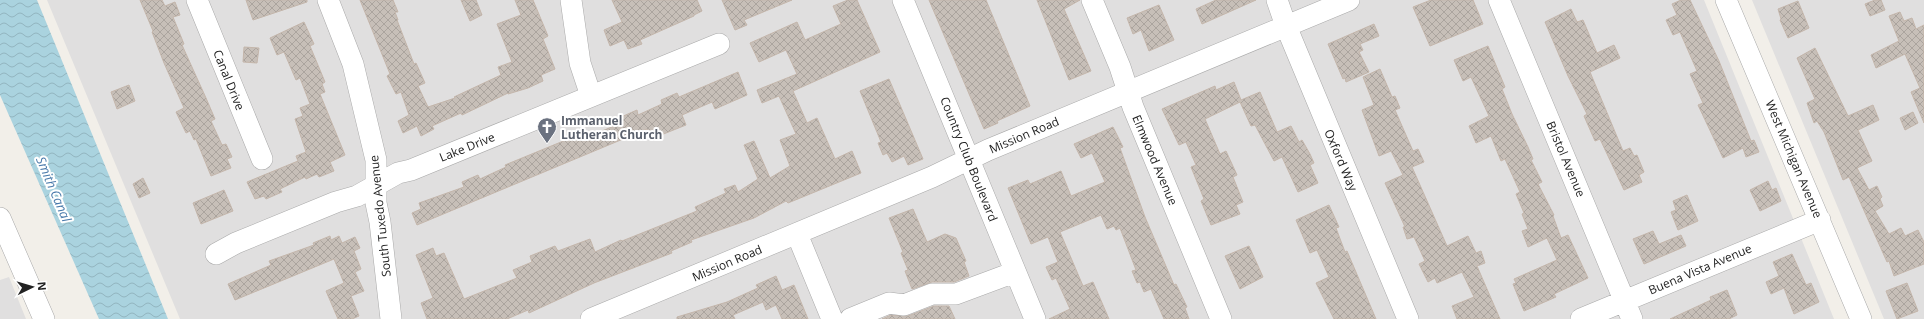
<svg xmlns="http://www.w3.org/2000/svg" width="1924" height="319" font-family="'Open Sans',sans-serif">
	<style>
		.residential { fill: #e0dfdf }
		.water { fill: url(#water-waves) }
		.building { fill: url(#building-cross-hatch); stroke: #c4b6ab }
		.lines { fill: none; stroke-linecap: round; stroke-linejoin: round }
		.minor-casing { stroke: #a9a9a9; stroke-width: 22 }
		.minor { stroke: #fff; stroke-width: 21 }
		.labels { text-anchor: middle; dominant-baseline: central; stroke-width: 4; stroke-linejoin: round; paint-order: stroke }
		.street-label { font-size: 12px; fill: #222; stroke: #fff }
		.worship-label { font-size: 12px; font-weight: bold; fill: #5b616d; stroke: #fff; text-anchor: start }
		.water-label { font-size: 13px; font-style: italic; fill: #4a7aab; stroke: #fff }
	</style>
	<defs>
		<pattern id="water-waves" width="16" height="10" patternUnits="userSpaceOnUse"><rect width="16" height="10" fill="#aad3df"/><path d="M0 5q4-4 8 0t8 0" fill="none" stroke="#92b5bf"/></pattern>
		<pattern id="building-cross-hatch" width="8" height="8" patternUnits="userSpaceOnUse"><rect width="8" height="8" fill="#c7bfb8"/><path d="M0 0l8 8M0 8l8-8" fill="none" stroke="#aba49e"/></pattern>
	</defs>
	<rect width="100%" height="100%" fill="#f2efe9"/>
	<path class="residential" d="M47 0H1704L1834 319H180Z
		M1752 0H1924V319H1884Z
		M9 277 26 319H0V280Z"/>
	<path class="water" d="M0 0H37L168 319H99L0 95Z"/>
	<path class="building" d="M140 0H162L165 6 175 2 180 15 173 17 184 44 182 45 206 98 215 119 211 121 222 145 226 144 232 157 227 159 231 168 211 176 196 139 194 140 190 131 186 133 176 112 184 108 164 63 152 32 153 31Z
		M246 0H307V2L253 20Z
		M360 0H393L398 12H395L398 20H397L414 64 416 63 425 83 418 86 428 107 455 98 454 97 501 75 498 67 512 62 497 24 521 15 515 0H533L548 36 543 39 555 69 541 75 543 81 528 88 508 94V93L462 115 461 113 432 126 434 129 421 136 417 126 403 133 398 121 409 115 401 92 396 94 387 76 390 74Z
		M461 0H476L482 15 470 21Z
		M612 0H697L702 11 694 15V16L640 40 642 44 628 49 624 40 610 46 604 30 622 22Z
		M722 0H792L744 20 747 25 735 30Z
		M848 0H857L880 52 793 91 807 123 817 118 835 159 852 151 861 173 788 203 786 201 754 218 691 240 692 242 671 251 672 253 594 283 529 313 528 310 507 319H427L421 303 433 298 416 255 433 248 436 256 444 253 464 299 517 278 513 270 532 262 530 256 555 246 558 251 590 239 595 252 621 240 622 241 697 211 695 207 726 193 724 189 735 185 738 192 758 179 744 145 754 141 770 178 790 166 780 140 796 134 779 96 762 103 757 90 797 74 786 50 759 62 750 43 797 22 805 40 841 24 833 6Z
		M929 0H986L1030 106 997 121 998 123 984 129Z
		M1037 0H1080L1064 9 1091 71 1069 80Z
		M1216 0H1256L1202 24 1196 9Z
		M1431 0H1473L1483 24 1430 46 1413 7Z
		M1681 0H1690L1719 61 1751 141 1754 140 1759 152 1746 157 1743 148 1723 158 1698 105 1703 103 1690 74 1697 71 1680 32 1673 35 1666 20 1677 15 1672 4Z
		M1875 0H1881L1885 10 1870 16 1865 4Z
		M1798 1 1809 28 1788 38 1780 20 1781 19 1778 9Z
		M1159 5 1174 40 1149 51 1141 30 1133 34 1127 18Z
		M1571 9 1577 22 1583 20 1597 53 1614 45 1620 58 1590 72 1623 151 1630 148 1634 156 1637 155 1644 172 1639 175 1642 182 1624 190 1600 139 1595 141 1584 116 1587 114 1568 76 1545 22Z
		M1900 12 1904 21 1912 18 1916 29 1924 25V123L1911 92 1920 88 1905 54 1876 68 1871 55 1899 41 1889 16Z
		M304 22 314 44 310 46 325 82 322 84 325 92 320 94 345 155 330 162 334 171 319 177 317 174 306 179 305 177 280 189 282 192 266 199 264 196 255 199 247 182 298 161 296 156 306 152 295 119 303 116 300 108 310 104 300 78 296 80 284 52 277 55 270 38Z
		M1374 24 1379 36 1360 44 1363 50 1359 52 1369 72 1346 82 1345 78 1343 79 1328 44Z
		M1488 46 1505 87 1502 89 1512 114 1528 147 1533 159 1531 160 1542 182 1538 184 1554 215 1553 216 1561 238 1568 235 1588 278 1554 294 1556 297 1524 311 1513 284 1516 283 1514 279 1557 260 1547 238 1528 247 1522 231 1528 229 1522 214 1524 213 1516 194 1520 192 1505 159 1501 161 1491 136 1476 143 1469 126 1489 116 1471 77 1463 81 1454 60Z
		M244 47 259 48 257 63 243 62Z
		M1815 48 1848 116 1873 105 1879 120 1858 130 1872 161 1857 168 1869 190 1877 186 1882 197 1880 199 1883 206 1875 211 1889 234 1901 228 1905 236 1918 230 1924 242V264L1894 276 1889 261 1887 262 1849 177 1843 180 1824 132 1817 121 1814 123 1807 103 1815 99 1797 58Z
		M1380 69 1392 97 1395 96 1400 108 1395 110 1413 151 1418 149 1424 162 1412 167 1447 246 1468 236 1476 253 1481 251 1485 263 1477 266 1500 319H1457L1452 306 1474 297 1462 272 1437 283 1435 278 1428 282 1419 264 1425 261 1414 237 1407 239 1403 227H1405L1385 183 1403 175 1391 151 1379 156 1362 110 1374 105 1363 77Z
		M738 72 747 95 715 109 712 102 682 115 686 125 651 139 647 129 417 225 412 213 421 209 419 203 464 187 462 182 478 175 480 179 506 167 505 165 578 135 579 138 588 133 590 136 614 126 612 121 637 110 638 115 662 104 661 100 677 93 679 97Z
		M889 79 923 159 908 165 904 156 892 162 887 153 883 155 878 143 881 142 860 91Z
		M1234 82 1241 100 1260 92 1277 132 1291 126 1299 142 1302 140 1310 154 1314 163 1310 165 1318 183 1298 192 1282 157 1274 161 1255 125 1251 126 1240 102 1205 119 1220 154 1226 151 1237 175 1233 177 1243 202 1236 205 1240 214 1211 225 1201 201 1204 199 1191 167 1196 165 1186 142 1179 145 1162 109 1215 86 1216 90Z
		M129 85 135 101 117 109 111 92Z
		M1913 112 1918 123 1905 130 1900 118Z
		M1113 127 1123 147 1120 148 1145 217 1174 285 1176 284 1187 307 1185 308 1189 319H1164L1151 289 1144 292 1140 282 1137 283 1132 271 1136 270 1120 228 1116 230 1114 226 1107 229 1101 215 1060 232 1083 286 1093 282 1109 319H1049L1070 309 1056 278 1052 280 1046 267 1058 262 1048 237 1031 244 1008 188 1028 180 1030 184 1061 171 1071 196 1105 182 1092 153 1081 158 1074 144Z
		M143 178 150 193 139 198 133 184Z
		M1768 181 1772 190 1776 188 1781 201 1760 211 1750 190Z
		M224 190 233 211 201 224 193 203Z
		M1687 195 1698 221 1678 230 1671 212 1676 210 1673 201Z
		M1329 205 1339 227 1336 228 1345 252 1347 251 1376 319H1334L1316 283 1329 277 1317 250 1310 253 1296 220Z
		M913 209 927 242 945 234 956 238 966 261 964 262 969 276 954 282H932L912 289 905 271 908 270 901 253 903 252 889 218Z
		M1653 231 1659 244 1681 235 1686 246 1644 264 1633 239Z
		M330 236 331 240 339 236 342 243 355 237 360 248 354 251 361 269 355 272 364 291 351 296 359 316 352 319H338L326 291 344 283 334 259 235 300 228 284 271 265 269 261 314 245 313 243Z
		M1249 246 1263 277 1240 289 1225 256Z
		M1792 254 1806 285 1811 283 1819 302 1794 314 1784 288 1771 294 1766 282 1779 276 1773 262Z
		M776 276 782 290 794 285 808 319H782L776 305 766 310 763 302 733 315 735 319H677V317L727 302 758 288 756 285Z
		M1907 283 1918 311 1897 319 1886 291Z
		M1727 290 1737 315 1729 319H1670L1711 300 1710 297Z
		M934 306H949L955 319H882L891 315 908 316Z"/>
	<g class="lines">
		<g class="minor-casing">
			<path id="minor" d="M197 0 262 159
				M328 0 353 64 376 160V203L380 222 391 319
				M571 0 580 63 591 96
				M903 0 1035 319
				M1092 0 1120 67 1133 107 1221 319
				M1277 0 1286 26 1408 319
				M1499 0 1632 319
				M1726 0 1861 319
				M0 218 44 319
				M797 234 832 319
				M216 254 236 243 336 202 357 196 398 173 411 170 719 44
				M591 319 932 177 988 150 1349 0
				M850 319 889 303 904 305 932 294H956L1015 272
				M1581 319 1820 220"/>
		</g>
		<use href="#minor" class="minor"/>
	</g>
	<defs>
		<g id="church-pin" transform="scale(1)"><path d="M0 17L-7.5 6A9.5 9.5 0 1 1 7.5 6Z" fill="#6b7280" stroke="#fff"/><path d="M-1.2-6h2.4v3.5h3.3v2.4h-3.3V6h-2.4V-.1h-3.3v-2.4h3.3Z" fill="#fff"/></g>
	</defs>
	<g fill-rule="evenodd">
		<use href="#church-pin" x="547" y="127"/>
	</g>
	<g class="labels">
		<g class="street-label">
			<text transform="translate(229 80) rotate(68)">Canal Drive</text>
			<text transform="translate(1024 135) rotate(-23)">Mission Road</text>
			<text transform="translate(467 147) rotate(-22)">Lake Drive</text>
			<text transform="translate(969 159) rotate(68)">Country Club Boulevard</text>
			<text transform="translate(1566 159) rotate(67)">Bristol Avenue</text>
			<text transform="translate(1794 159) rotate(67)">West Michigan Avenue</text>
			<text transform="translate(1155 160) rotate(67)">Elmwood Avenue</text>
			<text transform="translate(1341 160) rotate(67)">Oxford Way</text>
			<text transform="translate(380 216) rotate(-96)">South Tuxedo Avenue</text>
			<text transform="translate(727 263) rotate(-23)">Mission Road</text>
			<text transform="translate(1700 269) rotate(-23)">Buena Vista Avenue</text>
		</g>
		<g class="worship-label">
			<text x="561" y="120">Immanuel<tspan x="561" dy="14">Lutheran Church</tspan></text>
		</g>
		<g class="water-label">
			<text transform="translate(54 189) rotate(67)">Smith Canal</text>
		</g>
	</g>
	<g transform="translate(32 287) rotate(85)" stroke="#ffffff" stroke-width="3" paint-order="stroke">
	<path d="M0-3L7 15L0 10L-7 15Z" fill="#222222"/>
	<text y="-6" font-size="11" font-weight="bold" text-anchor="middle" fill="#222222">N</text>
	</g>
</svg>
